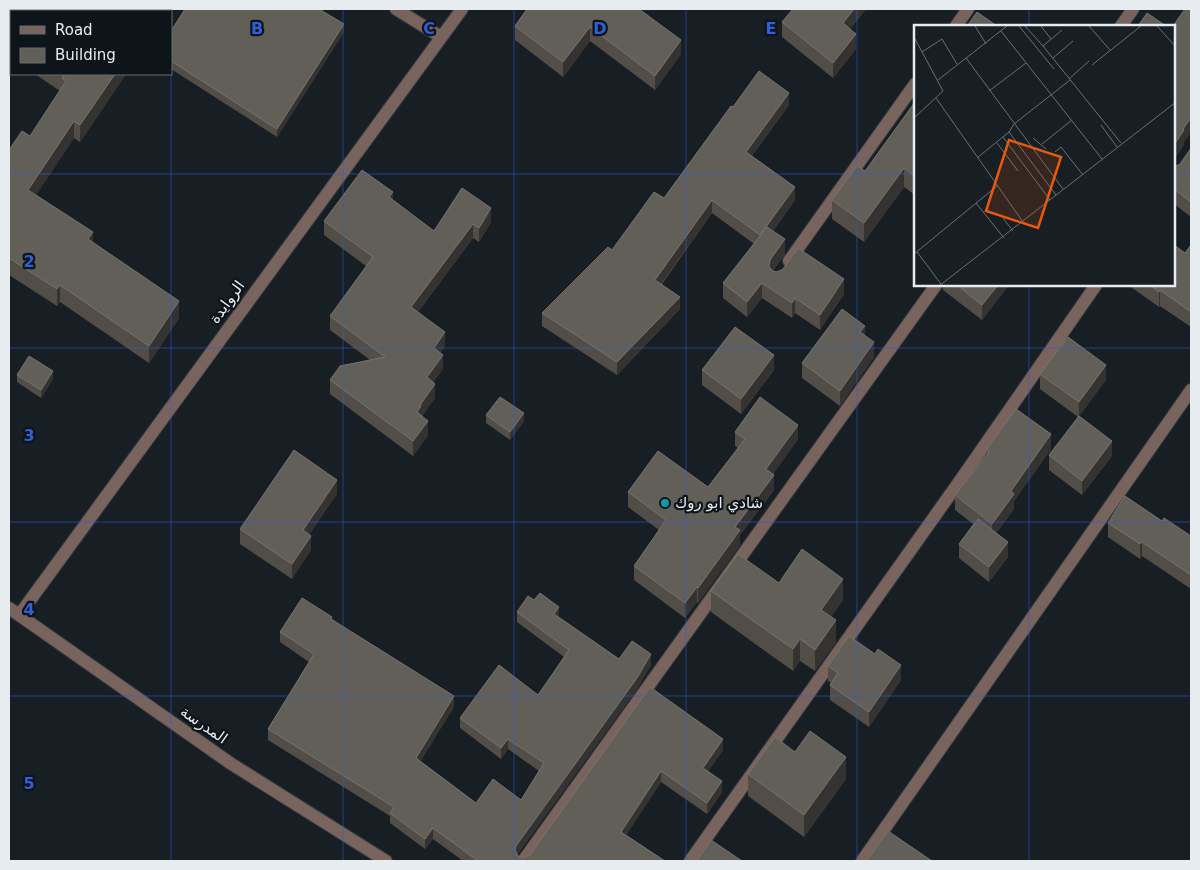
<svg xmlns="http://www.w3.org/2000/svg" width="1200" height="870" font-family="'DejaVu Sans',Vazirmatn,sans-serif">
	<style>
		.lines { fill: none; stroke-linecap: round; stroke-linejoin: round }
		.minor-casing { stroke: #343b41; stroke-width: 14 }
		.minor { stroke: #78635d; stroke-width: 12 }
		.wall { fill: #524d46 }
		.shaded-wall { fill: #343331 }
		.building { fill: #625e58; stroke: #777470 }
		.grid { fill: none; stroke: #315eda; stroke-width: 1; stroke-opacity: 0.55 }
		.culture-dot { fill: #0f9aa8; stroke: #0e151a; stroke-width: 2 }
		.labels { text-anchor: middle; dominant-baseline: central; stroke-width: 4.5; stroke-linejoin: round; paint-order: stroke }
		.street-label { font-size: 15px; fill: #e7ecf0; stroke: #0e151a }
		.poi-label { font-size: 15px; fill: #e7ecf0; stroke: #0e151a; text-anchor: start }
		.inset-road { fill: none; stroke: #6a7076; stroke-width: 1 }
		.view { fill: #e8590c; fill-opacity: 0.15; stroke: #e8590c; stroke-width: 2.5 }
		.inset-edge { fill: none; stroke: #e7ecf0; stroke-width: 2.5 }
		.grid-label { font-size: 16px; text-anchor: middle; font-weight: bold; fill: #315eda; stroke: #0e151a; stroke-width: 4.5; stroke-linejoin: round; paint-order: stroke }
	</style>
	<rect width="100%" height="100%" fill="#171e24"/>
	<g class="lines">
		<g class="minor-casing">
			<path id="minor" d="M396 9 441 37
				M956 26 968 9
				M1121 26 1133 9
				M789 261 915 84
				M9 608 230 763 386 861
				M20 614 462 9
				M523 861 936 285
				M690 861 959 482 1096 285
				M862 861 1191 390"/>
		</g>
		<use href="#minor" class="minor"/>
	</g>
	<path class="wall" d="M527 9 681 54 655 90 590 41 563 77 515 40V26Z
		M793 9H866L850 29 856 49 833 78 782 37V22Z
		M171 31 344 32 277 137 171 69Z
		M35 74H126L80 142 74 138 36 195 93 243 179 318 149 363 60 302 57 306 9 275V150L30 136 60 91Z
		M915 102V195L904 187 864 242 832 219V200L865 171Z
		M789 105 752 156 795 200 773 231 785 254 773 271 844 294 820 330 795 313 792 318 762 298 747 317 723 298V283L754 244 712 213 662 284 680 309 617 375 542 326V313L612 250 664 198 733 107Z
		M1191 148V217L1174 204V167L1180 164Z
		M462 188 491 222 479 242 473 238 418 312 445 346 440 353 443 369 433 382 435 398 422 416 428 435 413 456 330 394V380L370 360 330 330V316L366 266 324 235V221L393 200 434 231Z
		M1191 245V327L1160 306 1159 307 1128 285H1174L1185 253Z
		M943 285H1009L982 320 943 290Z
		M865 335 874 357 840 406 802 378V363Z
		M702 370H774L741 414 702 385Z
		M1040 374 1106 380 1079 416 1112 456 1082 495 1049 470V455L1078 417 1040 389Z
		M17 375 53 379 41 398 17 382Z
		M486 415 524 421 510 440 486 423Z
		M735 432 798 439 773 474 774 490 740 535V545L698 603 697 602 685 618 634 580V566L659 530 628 507V492L708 487 738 448 735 446Z
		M1051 449 1014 501V509L996 533 1008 557 989 582 959 558V544L973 524 955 510V495L986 455V450Z
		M337 494 309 534 311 550 292 579 240 544V529Z
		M1162 521 1191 536V589L1142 556 1140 559 1108 537V523Z
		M711 591 843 600 831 617 836 642 815 671 800 661 793 671 711 612Z
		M517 612 559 617 619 659 651 665 637 689 517 855 518 856 523 858 530 855 650 687 723 750 708 771 722 792 707 814 661 782 626 835 665 861H463L433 839 425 849 390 823V816L268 740V729L309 662 280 642V632L332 619 454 707 420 761 476 803 521 800 539 771 508 749 501 759 460 728V718L538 695 564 657 517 622Z
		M828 666 901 680 869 727 830 700V685L831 683 828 681Z
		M795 752 846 779 804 837 748 796V774Z"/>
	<path class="shaded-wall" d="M854 9H866L843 38V23Z
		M344 24V32L277 137V129Z
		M590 27V41L563 77V62Z
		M856 34V49L833 78V63Z
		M681 40V54L655 90V76Z
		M115 74H126L80 142V125Z
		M789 93V105L746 164V152Z
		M1191 118V133L1184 142V145L1174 160V145L1183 129Z
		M74 121V138L28 207V190Z
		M904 168V187L864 242V223Z
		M795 187V200L760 248V236Z
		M393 192V206L389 197Z
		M712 200V213L655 292V280Z
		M491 208V222L479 242V228Z
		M473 224V238L411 321V307Z
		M93 232V249L88 239Z
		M785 239V254L770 275 769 267 770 260Z
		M844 279V294L820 330V315Z
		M762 283V298L747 317V302Z
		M60 285V302L57 306V289Z
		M998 285H1009L982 320V305Z
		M1160 290V306L1159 307V292Z
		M680 297V309L617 375V362Z
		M795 298V313L792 318V303Z
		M179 301V318L149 363V346Z
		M865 326V341L860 332Z
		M445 332V346L434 362V348Z
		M874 342V357L840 406V391Z
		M443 355V369L427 391V377Z
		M774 355V370L741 414V399Z
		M1106 365V380L1079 417V402Z
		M53 371V379L41 398V390Z
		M435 384V398L421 418 417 412 420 405Z
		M524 413V421L510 440V432Z
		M428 421V435L413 456V441Z
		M798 425V439L766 484V469Z
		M1051 434V449L1014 501V509L992 538V524L1011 491Z
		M1112 441V456L1082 495V481Z
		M774 475V490L740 535V545L698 603V588L735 527Z
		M337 480V494L303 544V530Z
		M311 536V550L292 579V564Z
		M1008 542V557L989 582V567Z
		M1142 542V556L1140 559V544Z
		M843 579V600L821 632V610Z
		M697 587V602L685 618V603Z
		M559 607V618L554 614Z
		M836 620V642L815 671V650Z
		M800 639V661L793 671V649Z
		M651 654V665L637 689 516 856 515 850 516 846Z
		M901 665V680L869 727V712Z
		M454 696V707L416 769V758Z
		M508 739V749L501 759V748Z
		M723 739V750L703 779V768Z
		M846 757V779L804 837V815Z
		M661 771V782L621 842V832Z
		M722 781V792L707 814V803Z
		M433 828V839L425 849V839Z"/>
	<path class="building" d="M56 9H118L121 11H56L57 10Z
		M185 9H319L344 24 277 129 171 61V31Z
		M527 9H639L681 40 655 76 590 27 563 62 515 26Z
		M793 9H854L843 23 856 34 833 63 782 22Z
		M1185 9H1191V118L1183 129 1184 130 1174 145V26H1173Z
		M977 12 997 26H967Z
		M1147 13 1166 26H1138Z
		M759 71 789 93 746 152 795 187 760 235 712 200 655 280 680 297 617 362 542 313 608 247 612 250 654 192 664 198 731 106 733 107Z
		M60 74H115L80 125 74 121 28 190 93 232 88 239 179 301 149 346 60 285 57 289 9 258V150L22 131 30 136 66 81 62 78 64 76Z
		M915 102V176L904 168 864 223 832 200 857 166 865 171Z
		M1191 148V202L1174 189V167L1180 164Z
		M362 170 393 192 389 197 434 231 462 188 491 208 479 228 473 224 411 307 445 332 434 348 443 355 427 377 435 384 420 405 421 406 417 412 428 421 413 441 330 380 340 366 385 357 330 316 373 257 324 221Z
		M767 227 785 239 770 260 769 267 773 271 777 272 783 269 798 248 844 279 820 315 795 298 792 303 762 283 747 302 723 283Z
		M1174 245 1185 253 1191 245V312L1160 290 1159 292 1149 285H1174Z
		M957 285H998L982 305Z
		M842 309 865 326 860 332 874 342 840 391 802 363Z
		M735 327 774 355 741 399 702 370Z
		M1068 337 1106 365 1079 402 1040 374Z
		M29 356 53 371 41 390 17 375Z
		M500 397 524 413 510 432 486 415Z
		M760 397 798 425 766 469 774 475 735 527 740 530 698 588 697 587 685 603 634 566 666 520 628 492 658 451 708 487 745 439 735 432Z
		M1016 409 1051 434 1011 491 1014 494 992 524 955 495 989 452 986 450Z
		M1079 416 1112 441 1082 481 1049 455Z
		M294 450 337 480 303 530 311 536 292 564 240 529Z
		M1125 496 1162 521 1164 518 1191 536V575L1142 542 1140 544 1108 523Z
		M978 519 1008 542 989 567 959 544Z
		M802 549 843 579 821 610 836 620 815 650 800 639 793 649 711 591 738 554 779 583Z
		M540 593 559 607 554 614 619 659 632 641 651 654 637 678 516 846 515 850 518 856 523 858 530 855 650 687 723 739 703 768 722 781 707 803 661 771 621 832 665 861H478L433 828 425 839 390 813 394 807 268 729 314 654 280 632 302 598 332 617 331 619 454 696 416 758 476 803 493 779 521 800 544 763 508 739 501 748 460 718 499 665 538 695 569 650 517 612 528 596 534 600Z
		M849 636 875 654 878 649 901 665 869 712 830 685 838 673 828 666Z
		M810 731 846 757 804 815 748 774 775 737 795 752Z
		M888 831 932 861H867Z
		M711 840 742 861H697Z"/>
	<path class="grid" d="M171 9V861M343 9V861M514 9V861M686 9V861M857 9V861M1029 9V26M9 174H915M1174 174H1191M1029 285V861M9 348H1191M9 522H1191M9 696H1191"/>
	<circle class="culture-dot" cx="665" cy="503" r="5"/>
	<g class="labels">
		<g class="street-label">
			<text transform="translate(227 302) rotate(-54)">الروايدة</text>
			<text transform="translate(204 725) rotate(35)">المدرسة</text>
		</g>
		<g class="poi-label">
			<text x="675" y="503">شادي ابو روك</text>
		</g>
	</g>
	<g transform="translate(914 25)">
		<rect width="261" height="261" fill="#171e24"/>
		<path class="inset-road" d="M61 1 72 19M105 1 140 44M111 1 129 21M127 1 137 14M175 1 196 25M243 1 262 22M148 5 129 21 207 118M87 6 188 134M0 12 29 66 0 93M8 27 28 14 43 39M52 33 149 164M139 33 159 16M178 40 227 1M155 54 175 36M24 55 93 1M75 66 112 38M22 73 109 197M187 100 203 122M95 107 142 170M89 112 136 175M119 113 132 124M83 118 104 146M128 119 158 95M141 127 147 122 169 150M63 133 95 107 100 99 156 55M62 178 90 213M89 193 99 206M3 227 27 259M0 229 83 161M25 261 262 77"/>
		<path class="view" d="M95 115 147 132 124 203 72 186Z"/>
		<rect width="261" height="261" class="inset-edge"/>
	</g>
	<g class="grid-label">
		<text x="257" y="34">B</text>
		<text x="429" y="34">C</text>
		<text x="600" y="34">D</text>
		<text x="771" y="34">E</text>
		<text x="29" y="267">2</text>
		<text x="29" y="441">3</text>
		<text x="29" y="615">4</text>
		<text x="29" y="789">5</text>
	</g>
	<rect width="1200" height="870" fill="none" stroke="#e7ecf0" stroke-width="20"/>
	<rect x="10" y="10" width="162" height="65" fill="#0e151a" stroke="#656b70"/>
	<rect x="20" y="26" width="25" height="8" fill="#78635d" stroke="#656b70"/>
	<text x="55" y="35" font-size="15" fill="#e7ecf0">Road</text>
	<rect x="20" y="48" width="25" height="15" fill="#625e58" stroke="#656b70"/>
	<text x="55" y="60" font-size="15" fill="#e7ecf0">Building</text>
</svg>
